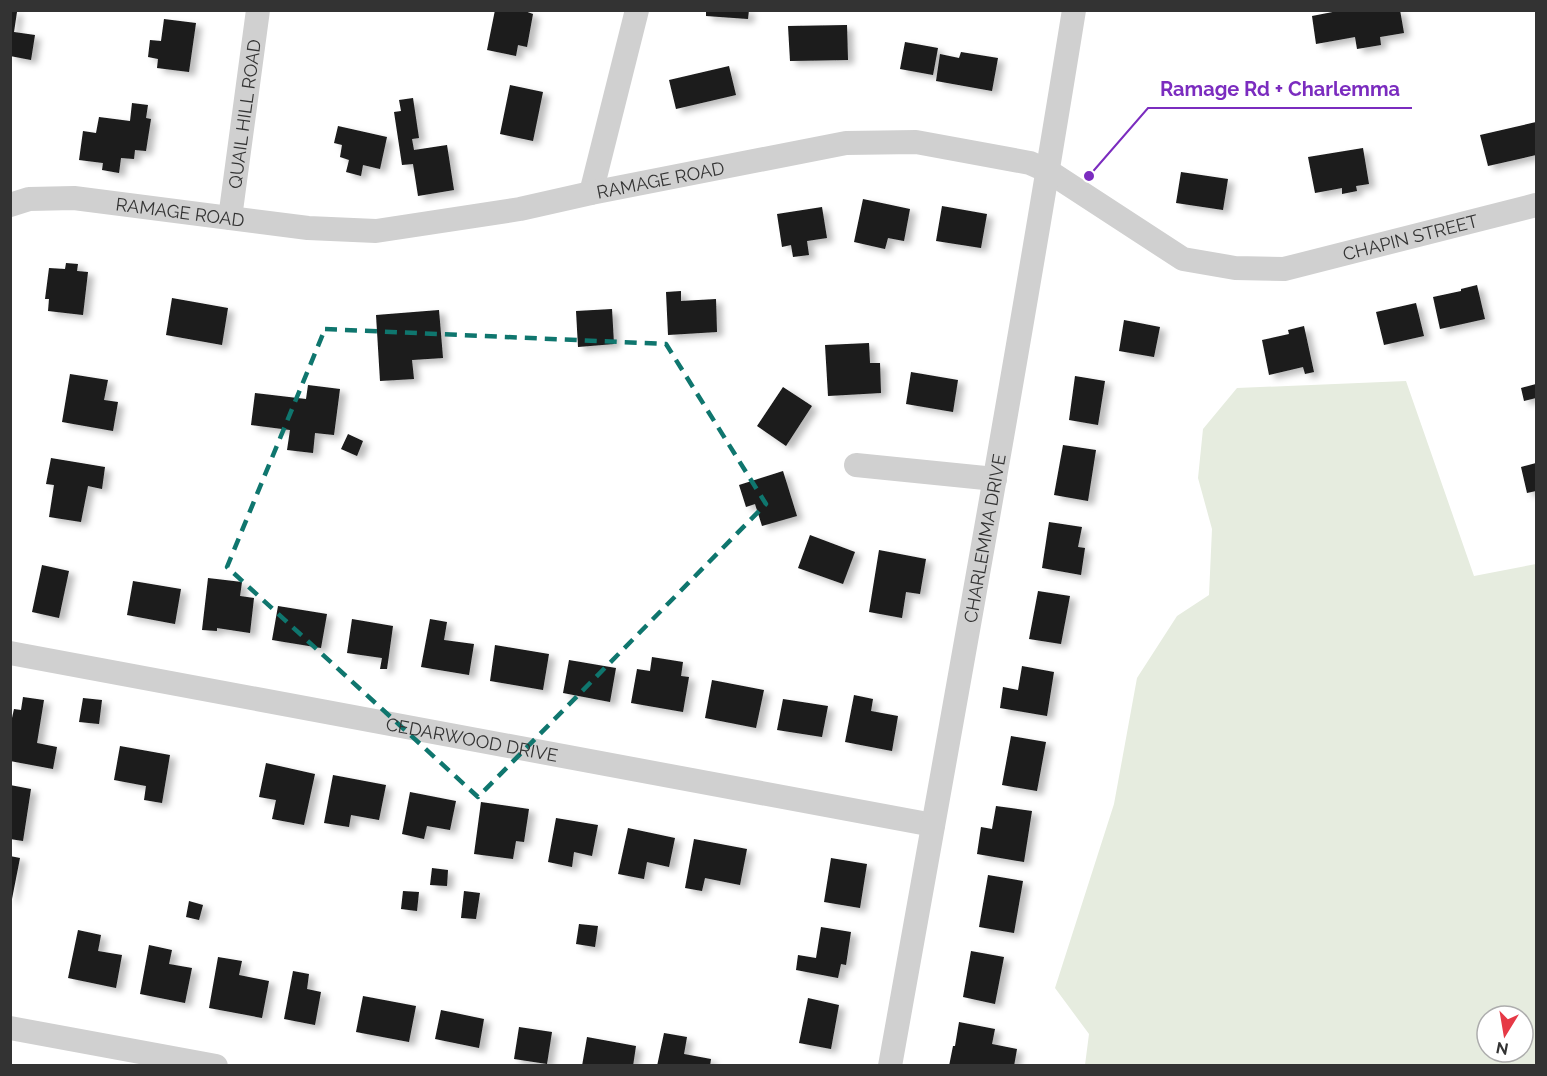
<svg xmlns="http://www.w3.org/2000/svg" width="1547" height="1076" font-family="Raleway,sans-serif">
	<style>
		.green { fill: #e6ecdf; fill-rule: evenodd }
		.building { fill: #1a1a1a; filter: url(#shadow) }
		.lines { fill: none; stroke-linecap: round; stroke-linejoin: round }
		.street { stroke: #d0d0d0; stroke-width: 24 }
		.marked { fill: none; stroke: #0f766e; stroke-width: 4.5; stroke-dasharray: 12 8; stroke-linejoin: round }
		.labels { text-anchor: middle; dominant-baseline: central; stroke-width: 6; stroke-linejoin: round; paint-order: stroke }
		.street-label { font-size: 18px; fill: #333; stroke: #fff }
		.leader { fill: none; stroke: #7b2cbf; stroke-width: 2 }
		.callout-dot { fill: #7b2cbf; stroke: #fff; stroke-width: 2 }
		.callout-label { font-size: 20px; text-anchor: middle; font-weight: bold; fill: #7b2cbf; stroke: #fff; stroke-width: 6; stroke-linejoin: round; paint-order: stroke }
	</style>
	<defs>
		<filter id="shadow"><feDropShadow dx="6" dy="4" stdDeviation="3" flood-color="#0004"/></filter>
	</defs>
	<rect width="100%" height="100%" fill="#fff"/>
	<path class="green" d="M1406 381 1474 576 1536 564V1065H1085L1089 1034 1055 988 1114 804 1137 678 1177 616 1209 595 1212 529 1198 478 1203 429 1237 388ZM1487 1016H1523V1052H1487Z"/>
	<path class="building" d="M495 10H522L533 14 527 47 518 45 516 56 487 50Z
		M706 10H749L748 19 706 16Z
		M1343 10H1400L1404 33 1380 37 1381 45 1357 49 1355 37 1316 44 1312 16Z
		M10 11 17 12 14 32 35 35 31 60 10 56Z
		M164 19 196 23 189 72 157 68 158 59 148 57 150 40 161 41Z
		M847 25 848 60 790 61 788 26Z
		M905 42 938 48 933 75 900 69Z
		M961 52 998 58 992 91 936 81 940 54 959 58Z
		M729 66 736 95 676 109 669 80Z
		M510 85 543 92 533 141 500 134Z
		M413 98 419 138 412 139 414 150 447 145 454 190 418 196 413 164 402 165 394 112 401 111 399 100Z
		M132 103 148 105 146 118 151 119 146 151 135 150 134 159 121 158 119 173 102 170 103 163 79 160 83 131 96 133 99 117 130 121Z
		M1536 122V155L1488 166 1480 135Z
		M338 126 387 137 380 169 363 165 361 176 346 172 349 160 340 157 342 145 334 143Z
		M1363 148 1369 184 1356 186 1357 191 1342 194V188L1315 193 1308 157Z
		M1181 172 1228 179 1223 210 1176 203Z
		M863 199 910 209 904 241 888 238 885 249 854 242Z
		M942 206 987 214 981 248 936 241Z
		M822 207 827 238 807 241 809 255 793 257 791 245 782 247 777 214Z
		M66 263 78 264 77 271 88 272 83 315 48 311 49 299H45L49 268 65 269Z
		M1477 285 1485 319 1440 329 1433 297 1461 291V289Z
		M681 291V301L716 299 717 332 668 335 666 292Z
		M172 298 228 308 222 345 166 335Z
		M1416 303 1424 336 1384 345 1376 312Z
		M612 309 614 344 578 347 576 311Z
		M439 310 443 358 412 360 414 379 380 381 376 315Z
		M1124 320 1160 327 1154 357 1119 351Z
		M1304 326 1314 372 1305 374 1303 367 1269 375 1262 340 1289 334 1288 330Z
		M869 343 870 363H880L881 393 828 396 825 345Z
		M911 372 958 380 953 412 906 404Z
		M70 374 108 380 104 400 118 402 113 431 62 422Z
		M1075 376 1105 381 1098 425 1069 420Z
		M1536 384V398L1524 401 1521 388Z
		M308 385 340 389 334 435 315 433 313 453 287 450 290 430 251 425 255 393 306 399Z
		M783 387 812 406 786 446 757 426Z
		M348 434 363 441 357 456 341 449Z
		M1063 445 1096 450 1088 501 1054 495Z
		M51 458 105 467 102 489 88 486 81 522 49 517 54 485 46 484Z
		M1536 463V491L1527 493 1521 467Z
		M783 471 797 516 762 526 755 504 746 507 739 485Z
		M1049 522 1082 527 1078 547 1085 548 1081 575 1042 568Z
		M810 535 855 552 843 584 798 568Z
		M879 550 926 559 920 594 906 592 902 618 869 612Z
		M42 565 69 571 59 618 32 612Z
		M208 578 242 582 240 596 254 598 250 633 217 628V631L202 630Z
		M133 581 181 589 175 624 127 615Z
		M1038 591 1070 596 1061 644 1029 639Z
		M278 606 327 614 321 648 272 640Z
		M352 619 393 626 387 669H380L382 658 347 653Z
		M430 619 447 622 444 640 474 644 469 675 421 667Z
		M495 645 549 654 543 690 490 681Z
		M652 657 683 662 681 676 689 677 683 712 631 703 637 669 650 671Z
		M569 660 616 668 610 702 563 693Z
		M1022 666 1054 672 1047 716 1000 708 1003 687 1018 690Z
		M712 680 764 690 756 728 705 718Z
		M854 695 873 699 871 711 898 716 892 751 845 742Z
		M23 697 44 700 37 743 57 747 53 769 10 761V727L14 709 21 710Z
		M83 698 102 700 99 724 79 722Z
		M783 699 828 706 822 737 777 730Z
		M1011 736 1046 742 1037 791 1002 785Z
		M120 746 170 755 162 803 144 800 146 786 114 780Z
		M266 763 315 774 304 825 272 819 276 800 259 797Z
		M333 775 386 785 379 820 351 815 349 827 324 823Z
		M10 785 31 789 23 841 10 839Z
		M410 792 456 801 450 830 427 826 424 839 402 834Z
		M481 802 529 809 524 842 516 841 513 859 474 854Z
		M996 806 1032 811 1024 862 977 854 981 827 992 829Z
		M556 818 598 825 592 856 574 852 572 867 548 862Z
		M628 828 675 838 669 867 647 862 644 879 618 874Z
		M694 839 747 849 740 885 705 878 702 891 685 888Z
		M10 856 20 858 12 899H10Z
		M831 858 867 864 860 908 824 902Z
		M432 868 448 870 447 886 430 885Z
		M988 875 1023 881 1014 933 979 927Z
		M403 891 419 892 417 911 401 909Z
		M464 891 480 893 476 919 461 918Z
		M189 901 203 905 199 920 186 917Z
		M579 924 598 926 595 947 576 944Z
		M821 927 851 932 846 965 841 964 838 978 796 970 798 955 816 958Z
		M78 930 101 935 98 951 122 955 116 988 68 978Z
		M149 945 172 950 169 964 192 968 185 1003 140 994Z
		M971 951 1004 957 995 1004 963 997Z
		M218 957 242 961 239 975 269 981 262 1018 209 1008Z
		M293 971 309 974 307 989 321 992 315 1025 284 1019Z
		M363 996 416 1006 409 1042 356 1032Z
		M808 998 839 1005 831 1049 799 1043Z
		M441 1010 484 1019 479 1048 435 1039Z
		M959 1022 995 1029 992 1044 1017 1049 1014 1066H949L953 1046H955Z
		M519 1027 552 1032 547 1064 514 1059Z
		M664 1033 687 1037 684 1054 711 1059 710 1066H657Z
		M587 1037 636 1046 633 1066H582Z"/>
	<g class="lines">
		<g class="street">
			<path d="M591 193 637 10"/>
			<path id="s1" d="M10 205 29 199 74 198 308 228 376 231 520 209 591 193 846 143 916 142 1030 163 1048 171 1183 259 1235 268 1284 269 1536 205"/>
			<path id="s2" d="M230 218 258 10"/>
			<path d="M856 465 995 479"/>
			<path id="s3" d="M10 653 933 825"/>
			<path d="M10 1028 216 1066"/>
			<path id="s4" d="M890 1066C953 714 1017 363 1074 10"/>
		</g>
	</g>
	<path class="marked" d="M325 329 666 344 766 504 478 797 227 567Z"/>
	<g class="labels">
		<g class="street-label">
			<text stroke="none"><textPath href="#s2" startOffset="105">QUAIL HILL ROAD</textPath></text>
			<text stroke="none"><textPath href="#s1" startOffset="658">RAMAGE ROAD</textPath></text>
			<text stroke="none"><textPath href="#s1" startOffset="172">RAMAGE ROAD</textPath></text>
			<text stroke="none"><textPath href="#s1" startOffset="1446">CHAPIN STREET</textPath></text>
			<text stroke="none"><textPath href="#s4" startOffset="536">CHARLEMMA DRIVE</textPath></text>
			<text stroke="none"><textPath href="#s3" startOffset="470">CEDARWOOD DRIVE</textPath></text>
		</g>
	</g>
	<path class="leader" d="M1089 176L1148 108H1412"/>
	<circle class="callout-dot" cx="1089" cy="176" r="6"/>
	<g class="callout-label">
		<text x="1280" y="96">Ramage Rd + Charlemma</text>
	</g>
	<rect width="1547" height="1076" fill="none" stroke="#333333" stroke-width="24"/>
	<g transform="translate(1505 1034) rotate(191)"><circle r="28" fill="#ffffff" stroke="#adadad" stroke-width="1.5"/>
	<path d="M0-4.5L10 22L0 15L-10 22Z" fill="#e63946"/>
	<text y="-9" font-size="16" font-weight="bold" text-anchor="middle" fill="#333333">N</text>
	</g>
</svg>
